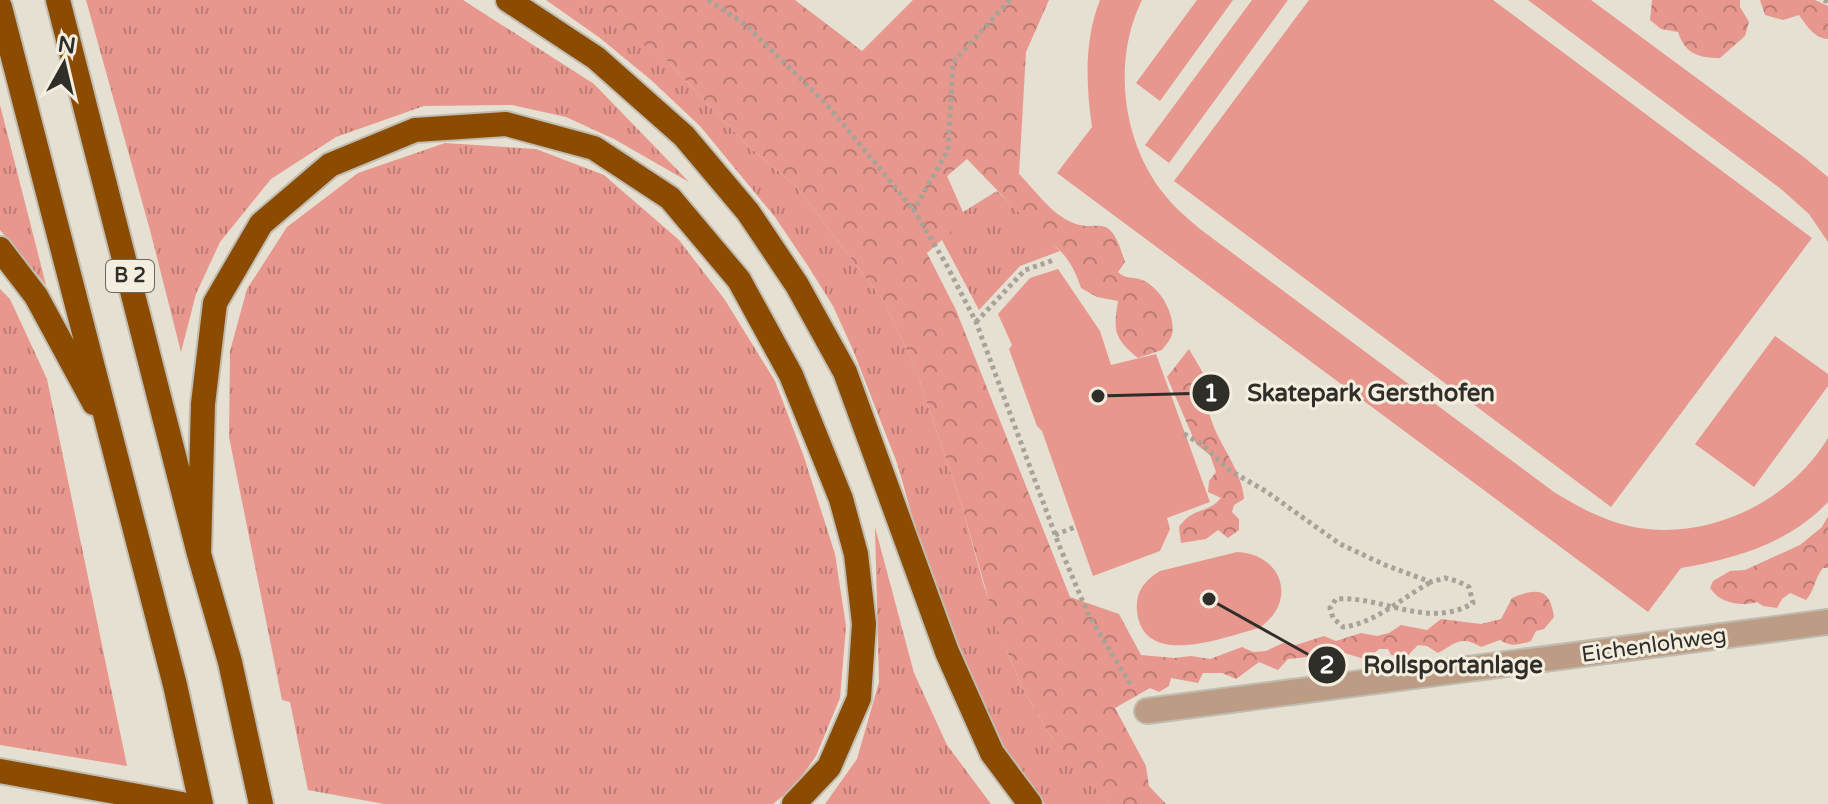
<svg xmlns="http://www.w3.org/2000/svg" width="1828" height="804" font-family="'Varela Round',sans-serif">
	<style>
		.grass { fill: url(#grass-tufts) }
		.forest { fill: url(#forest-crowns) }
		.pitch { fill: #e7978d }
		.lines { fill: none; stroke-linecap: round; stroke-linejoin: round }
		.street-casing { stroke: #c1bcb0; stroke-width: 28 }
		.highway-casing { stroke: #c1bcb0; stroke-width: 28 }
		.path { stroke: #a7a398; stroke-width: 5; stroke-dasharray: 4 4; stroke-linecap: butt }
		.street { stroke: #bc9c84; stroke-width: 24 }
		.highway { stroke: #8b4b00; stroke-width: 24 }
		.labels { text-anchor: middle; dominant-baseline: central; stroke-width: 6; stroke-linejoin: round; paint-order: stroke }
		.shield { fill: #f3eedf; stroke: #6a6860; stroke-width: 2 }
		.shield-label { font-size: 20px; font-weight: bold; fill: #302e29 }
		.street-label { font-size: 22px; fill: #302e29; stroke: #f3eedf }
		.leader { fill: none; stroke: #302e29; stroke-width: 3 }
		.callout-dot { fill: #302e29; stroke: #f3eedf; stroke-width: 3 }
		.mark-label { font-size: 24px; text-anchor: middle; font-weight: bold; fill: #fff }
		.callout-label { font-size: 24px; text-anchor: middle; font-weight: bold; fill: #302e29; stroke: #f3eedf; stroke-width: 6; stroke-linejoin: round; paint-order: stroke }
	</style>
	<defs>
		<pattern id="grass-tufts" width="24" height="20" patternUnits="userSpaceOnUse" patternTransform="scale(2)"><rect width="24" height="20" fill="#e7978d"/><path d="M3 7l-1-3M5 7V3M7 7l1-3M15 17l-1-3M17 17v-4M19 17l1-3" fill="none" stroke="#bc7c73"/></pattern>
		<pattern id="forest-crowns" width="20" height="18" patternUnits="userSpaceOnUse" patternTransform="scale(2)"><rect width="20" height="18" fill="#e7978d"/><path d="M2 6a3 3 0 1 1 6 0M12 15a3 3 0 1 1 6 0" fill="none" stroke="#bc7c73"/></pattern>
	</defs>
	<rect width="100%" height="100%" fill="#e5e0d2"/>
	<path class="grass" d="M86 0H463L594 84 689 182 614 139 566 117 512 105 424 106 336 137 271 179 220 242 196 294 181 352 151 234Z
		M546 0H582L665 59 748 146 795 185 885 303 916 370 961 503 984 586 1008 654 1022 687 1052 739 1110 804H1045L992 733 933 589 897 463 853 350 833 306 808 266 775 217 700 126 651 80 600 38Z
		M0 105 46 285 0 230Z
		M445 143 536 149 604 175 679 240 725 300 775 381 804 457 835 554 846 626 840 698 816 756 795 786 773 804H384L308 790 290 702 282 700 229 437 230 351 247 289 287 227 358 173Z
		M997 191 1060 251 1020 266 979 310 942 240 963 212Z
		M0 289 10 299 47 379 127 766 0 745Z
		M875 527 914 673 947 745 991 804H825L857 759 879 682Z"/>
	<path class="forest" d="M582 0H795L862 51 913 0H1049L1026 52 1019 174C1033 188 1049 210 1065 219 1099 239 1107 203 1125 262L1118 272C1126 280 1132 276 1142 280 1160 287 1176 315 1172 334 1171 339 1165 346 1162 350L1138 358C1114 338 1113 331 1118 301L1097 297 1081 288C1074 265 1058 239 1032 236L1025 219 967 159 947 176 963 212 953 230 927 253 956 310 1070 597 1119 614 1141 655 1174 658 1191 656 1210 659 1242 647 1253 652 1266 651 1283 643 1296 645 1324 636 1336 641 1361 633 1377 636 1389 633 1401 625 1427 630 1441 619 1481 624 1501 619 1512 598C1536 588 1550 587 1554 617L1544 629 1536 631 1531 641C1519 645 1510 647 1500 640L1481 647C1461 635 1456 643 1438 653L1427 646 1418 645 1405 658 1391 655 1388 649H1379L1367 659C1358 658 1349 653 1341 653 1332 653 1325 662 1316 663L1308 657 1288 659 1278 670 1259 662 1236 679 1222 673H1203L1198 683 1171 678 1169 686 1159 692 1150 688 1115 708 1146 766 1149 786 1166 804H1110L1070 762 1052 739 1022 687 996 625 961 503 916 370 885 303 795 185 748 146 665 59 621 30Z
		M1652 0H1740V7L1749 22 1745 36 1720 58C1699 58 1685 54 1678 32L1661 29 1650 20Z
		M1760 0H1815L1828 6V39C1814 38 1807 26 1799 15L1783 20 1765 15Z
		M1189 349 1210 385C1197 425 1242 460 1244 499L1234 505 1232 512 1239 519V530L1228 538 1218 530 1206 539 1181 543 1179 527C1194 506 1206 515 1221 498L1208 492 1209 481 1216 472 1210 455 1196 444 1167 377Z
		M1828 516V568H1823C1814 579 1815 590 1806 600L1790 593 1782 599 1777 608 1763 606 1757 602C1740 607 1720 603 1710 588L1713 581 1730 571 1745 570 1800 545 1822 527Z"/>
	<path class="pitch" d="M1100 0H1142C1112 60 1122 142 1164 194 1174 207 1187 218 1200 229L1554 492C1580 508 1608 523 1639 528 1712 539 1790 501 1828 438V502C1788 544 1736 558 1681 568L1648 612 1057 173 1092 127C1086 85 1084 40 1100 0Z
		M1197 0H1233L1160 101 1136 83Z
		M1252 0H1288L1169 163 1145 145Z
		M1309 0H1493L1812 238 1611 507 1174 181Z
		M1528 0H1591L1805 158 1828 177V242L1809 214 1781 189Z
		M1058 269 1100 331 1111 365 1156 354 1210 502 1167 518 1170 529 1160 551 1093 576 1042 431 1037 426 1009 349 1012 345 998 314 1030 278Z
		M1775 336 1828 374V386L1754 487 1695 444Z
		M1237 552C1283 554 1298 602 1259 628 1224 637 1143 670 1137 611 1135 592 1145 580 1160 571Z"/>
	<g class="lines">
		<g class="street-casing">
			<path id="street" d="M1147 711 1828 622"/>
		</g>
		<g class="highway-casing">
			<path id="highway" d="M58 0 199 554 230 662 261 804
				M508 0 596 58 684 136 748 212 797 285 845 372 947 652 992 753 1030 804
				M0 7 175 685 201 804
				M0 249 36 296 94 403
				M199 554 203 404 215 303 261 224 330 165 415 130 506 124 594 148 670 198 739 280 791 375 841 499 856 554 864 624 859 698 829 767 794 804
				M0 771 182 804"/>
		</g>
		<path class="path" d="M708 0 746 25 827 105 914 210
			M1010 0 953 62 948 150 914 210 946 264 976 322 1059 545 1088 614 1132 687
			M1824 0 1828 2
			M976 322 1025 270 1054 260
			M1184 434 1203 445 1229 470 1267 492 1340 544 1385 565 1431 582 1445 578 1457 581 1469 587 1473 603C1428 630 1381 595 1336 599L1330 608 1333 618 1343 627C1374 624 1403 597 1431 582
			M1055 535 1075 527"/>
		<use href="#street" class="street"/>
		<use href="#highway" class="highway"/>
	</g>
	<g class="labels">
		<rect class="shield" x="106" y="260" width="48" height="32" rx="6"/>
		<g class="shield-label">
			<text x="130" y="276">B 2</text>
		</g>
		<g class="street-label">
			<text transform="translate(1654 645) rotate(-8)">Eichenlohweg</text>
		</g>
	</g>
	<path class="leader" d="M1098 396L1211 393M1209 599L1327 665"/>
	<g class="callout-dot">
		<circle cx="1098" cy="396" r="8"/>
		<circle cx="1209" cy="599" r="8"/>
		<circle cx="1211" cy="393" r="20"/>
		<circle cx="1327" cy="665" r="20"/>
	</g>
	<g class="mark-label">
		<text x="1211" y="401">1</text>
		<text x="1327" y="673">2</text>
	</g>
	<g class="callout-label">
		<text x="1371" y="401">Skatepark Gersthofen</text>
		<text x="1453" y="673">Rollsportanlage</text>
	</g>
	<g transform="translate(64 64) rotate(8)" stroke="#f3eedf" stroke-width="6" paint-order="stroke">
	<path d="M0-6L14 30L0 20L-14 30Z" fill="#302e29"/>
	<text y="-12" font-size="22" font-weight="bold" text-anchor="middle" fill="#302e29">N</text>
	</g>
</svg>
